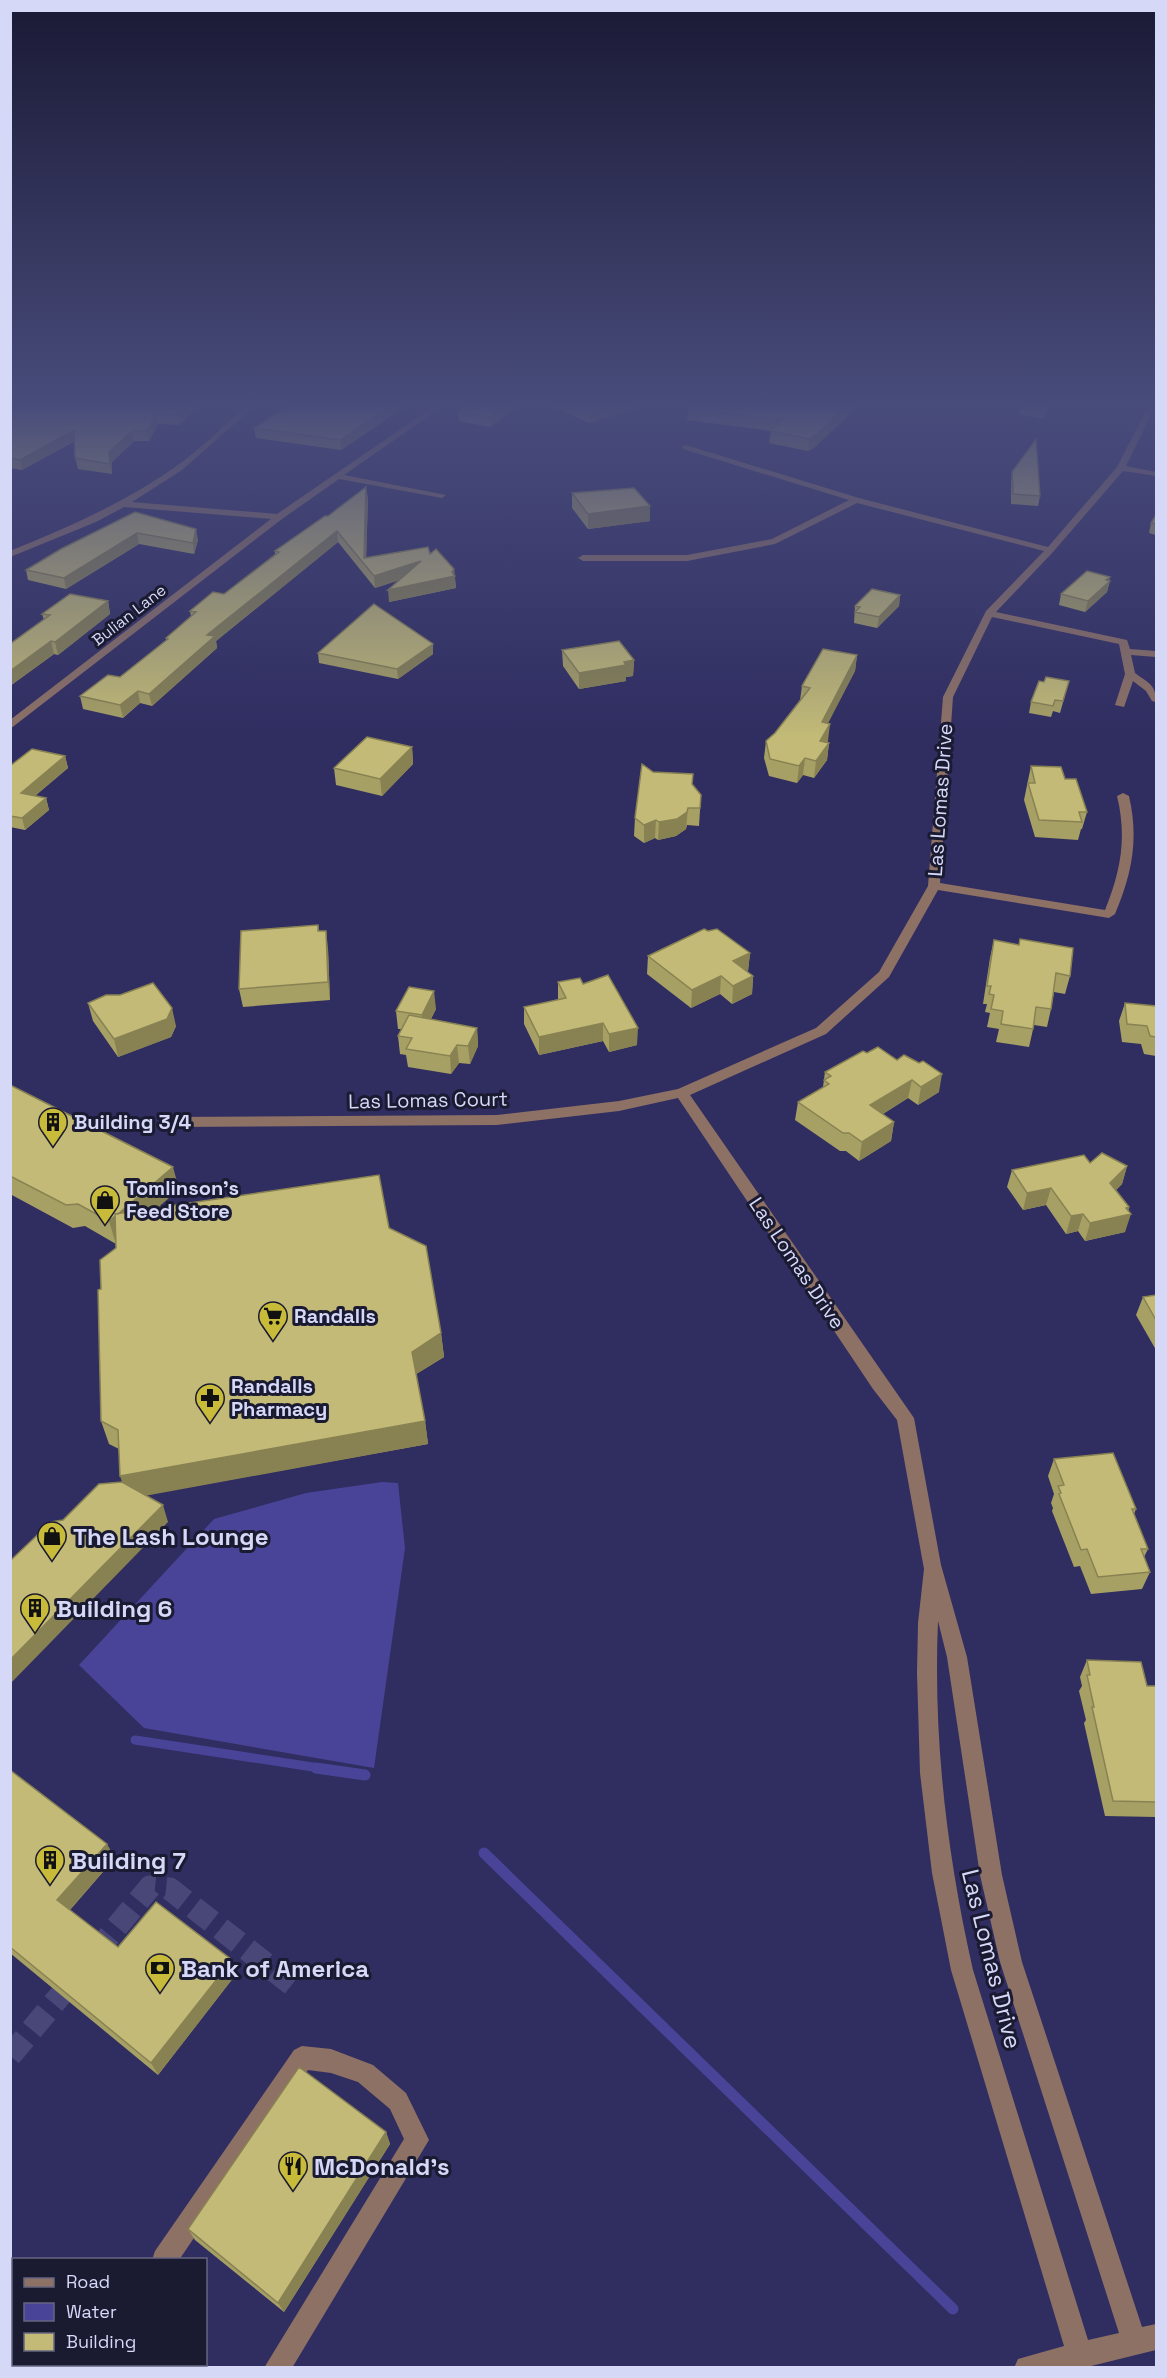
<svg xmlns="http://www.w3.org/2000/svg" width="1167" height="2378" font-family="'Space Grotesk',sans-serif">
	<style>
		.water { fill: #4a4498 }
		.lines { fill: none; stroke-linecap: round; stroke-linejoin: round }
		.stream-far1 { stroke: #4a4498; stroke-width: 9 }
		.stream { stroke: #4a4498; stroke-width: 11 }
		.minor-tunnel { stroke: #494778; stroke-width: 23; stroke-dasharray: 23 11; stroke-linecap: butt }
		.minor { fill: #8d7165; fill-rule: evenodd }
		.wall { fill: #a7a065 }
		.shaded-wall { fill: #888253 }
		.building { fill: #c2ba76; stroke: #888253; stroke-width: 1.5 }
		.labels { text-anchor: middle; dominant-baseline: central; stroke-width: 6; stroke-linejoin: round; paint-order: stroke }
		.far-street-label { font-size: 16px; fill: #d6d8f8; stroke: #1a1a31 }
		.street-label { font-size: 20px; fill: #d6d8f8; stroke: #1a1a31 }
		.poi-label { font-size: 20px; font-weight: bold; fill: #d6d8f8; stroke: #1a1a31; text-anchor: start }
		.near-poi-label { font-size: 24px; font-weight: bold; fill: #d6d8f8; stroke: #1a1a31; text-anchor: start }
		.near-street-label { font-size: 24px; fill: #d6d8f8; stroke: #1a1a31 }
	</style>
	<rect width="100%" height="100%" fill="#302d61"/>
	<path class="water" d="M382 1482 398 1483 405 1548 374 1768 144 1728 79 1665 214 1519 306 1493Z"/>
	<g class="lines">
		<path class="stream-far1" d="M135 1740 326 1769"/>
		<path class="stream" d="M316 1768 365 1775
			M484 1853 953 2309"/>
		<path class="minor-tunnel" d="M95 1953 150 1887 170 1889 299 1990
			M10 2056 74 1979"/>
		<path class="minor" d="M248 404H257L182 470 132 502 277 514 437 404H446L344 475 446 495 442 498 339 479 282 519 10 729V720L271 519 124 507 96 522 10 557V551C69 527 122 504 175 467 201 449 224 425 248 404Z
			M1149 404 1156 405 1126 466 1156 472V476L1123 471 1053 552 996 612 1127 640 1130 649 1156 651V657L1131 655 1135 673C1148 683 1156 684 1156 702L1152 701 1146 691 1133 681 1124 707 1115 705 1125 674 1119 644 992 617 953 697 940 883 1105 910C1121 871 1127 837 1117 796L1123 793 1129 796C1139 839 1132 874 1115 914L1109 918 938 890 889 977 826 1034 690 1095 914 1418 941 1565 967 1657 1002 1875 1022 1962 1142 2327 1156 2324V2350L1083 2368H1014L1018 2359 1064 2346 951 1970 932 1873 920 1773 917 1673 918 1623 924 1569 897 1420 873 1389 678 1098 619 1111 497 1125 172 1127 165 1122 172 1117 497 1115 619 1101 678 1089 816 1028 879 972 928 886 943 697 986 611 1044 551 857 503 775 544 687 561H583L578 558 583 555H687L772 539 849 500 683 449 682 447 686 445 859 498 1048 547 1117 467ZM938 1621 947 1657 980 1875 1000 1962 1119 2333 1088 2340 973 1970C947 1855 933 1739 938 1621Z
			M302 2046 331 2049 373 2065 406 2093 429 2140 292 2368H264L404 2139 390 2109 358 2082 331 2073 308 2070 179 2260H152L155 2251 294 2050Z"/>
	</g>
	<path class="wall" d="M10 404 195 410 179 425 158 424 149 441H134L112 462V474L78 469 75 458V441L22 470 10 468Z
		M292 404H409L341 450 256 438 254 428Z
		M469 404H520L490 427 459 421 458 412Z
		M547 404H638V408L589 423Z
		M690 404H855V409L815 447 808 451 769 443 771 431 687 420 688 409Z
		M1022 404H1052L1051 408H1049L1043 419 1019 414Z
		M1012 472 1040 496 1038 506 1011 504V482Z
		M572 493 650 521 588 529 572 508Z
		M368 498 366 558 430 554 454 569 456 588 389 602 399 580 375 588 338 542 216 641 217 648 152 706 140 703 123 718 83 709 80 696 120 677 166 640V638L191 616 190 611 224 594 275 554V551L328 516Z
		M135 512 198 540 194 554 139 544 66 589 28 580 26 570Z
		M1156 515V535L1149 533 1151 523Z
		M1109 581H1110L1107 592 1085 612 1059 605 1061 594Z
		M900 595 899 606 877 628 854 623 855 606Z
		M108 601 110 614 58 655 54 654 10 686V644L44 620 42 614Z
		M433 644V654L398 679 319 663 318 653Z
		M562 650 634 660 633 676 626 677V681L579 689 563 666Z
		M857 655 855 671 827 724 828 741 827 743H829L827 760 814 778 803 775 797 783 769 776 764 758 766 741 775 733 800 700 802 686Z
		M1069 681 1060 713 1053 711 1051 717 1029 713 1031 702 1044 682Z
		M412 747 413 764 382 796 336 785 334 768Z
		M65 756 68 768 35 796 46 798 49 810 25 830 10 827V766Z
		M1031 766 1065 779 1087 812 1082 829H1081L1078 840 1035 837 1024 800Z
		M653 772 693 785 701 795 699 826 687 825 686 829 676 836 658 840 655 838 644 843 634 836 635 818Z
		M318 925 319 931 328 949 330 1000 243 1007 239 989Z
		M708 931 750 953 748 971 747 972 753 976 752 994 732 1004 720 994 691 1008 647 974 648 956Z
		M994 940 1070 976 1065 994 1054 992 1051 1009 1047 1027 1034 1025 1029 1047 996 1042 999 1029 987 1027 990 1013 985 1012 987 1004H983L990 958Z
		M558 982 583 984 637 1045 609 1052 603 1041 539 1055 524 1024V1007L558 1000Z
		M88 1003 176 1026 171 1037 118 1057 93 1021Z
		M1125 1003 1156 1006V1056L1144 1054 1141 1044 1122 1042 1119 1021Z
		M436 1009 431 1019 477 1028 478 1046 470 1064 459 1063 451 1074 408 1067 406 1055 400 1054 398 1036 402 1029H398L396 1011Z
		M863 1051 939 1092 918 1105 908 1098 883 1114 894 1122 891 1141 859 1161 846 1151H840L795 1120 798 1102 823 1087 825 1072Z
		M10 1085 179 1189 157 1208 389 1228 441 1333 444 1357 416 1374 425 1421 428 1444 145 1495 168 1522 63 1520 122 1482 119 1449 109 1444 101 1421V1289L116 1248V1244L85 1226 73 1228 10 1194Z
		M1090 1163 1127 1166 1122 1184 1116 1190 1129 1207 1125 1232 1085 1241 1078 1231 1066 1234 1046 1205 1023 1210 1007 1187 1012 1170Z
		M1156 1295V1350L1136 1315 1143 1297Z
		M1054 1459 1136 1509 1134 1514 1148 1549 1144 1557 1150 1572 1142 1589 1091 1594 1080 1566 1074 1567 1052 1511 1053 1508 1051 1503 1054 1494 1048 1476Z
		M1087 1660 1147 1686H1156V1817L1105 1816 1084 1723 1086 1720 1079 1691 1082 1686 1080 1677Z
		M10 1770 115 1858 70 1910 118 1947 237 1973 158 2075 10 1953Z
		M386 2132 390 2144 284 2312 195 2240 188 2229Z"/>
	<path class="shaded-wall" d="M189 404H194L195 410 179 425 177 415Z
		M394 404H409L341 450 340 440Z
		M507 404H520L490 427V417Z
		M619 404H638V408L589 423V413Z
		M849 404H855V409L815 447 808 451 809 439Z
		M1047 404H1050L1049 408 1043 419 1045 409Z
		M156 414 158 424 149 441 147 431Z
		M74 430 76 440 22 470 20 460Z
		M132 431 134 441 112 462V474L110 464 109 452Z
		M366 487 368 498 366 566 364 558Z
		M650 506V521L588 529V514Z
		M196 529 198 540 194 554 193 543Z
		M337 531 338 542 216 641 217 648 152 706 149 694 207 635Z
		M137 533 139 544 66 589 64 578Z
		M421 561 422 573 375 588 374 576Z
		M454 569 456 588 389 602 388 590 452 572Z
		M1110 577 1107 592 1085 612 1088 601Z
		M900 595 899 606 877 628 879 617Z
		M108 601 110 614 58 655 55 642Z
		M51 641 54 654 10 686V671Z
		M433 644V654L398 679 397 669Z
		M857 655 855 671 820 739 822 722Z
		M634 660 633 676 626 677V681L579 689V673Z
		M138 691 140 703 123 718 120 705Z
		M830 724 828 741 818 758 820 741Z
		M829 743 827 760 814 778 816 761Z
		M412 747 413 764 382 796 380 779Z
		M65 756 68 768 25 804 21 793Z
		M805 758 803 775 797 783 799 766Z
		M46 798 49 810 25 830 22 818Z
		M688 808 686 829 676 836 658 840 659 822Z
		M656 820 655 838 644 843V825Z
		M326 931 328 949 330 1000 328 982Z
		M750 953 748 971 732 979 733 961Z
		M721 976 720 994 691 1008 692 990Z
		M753 976 752 994 732 1004 733 986Z
		M434 991 436 1009 423 1033 422 1015Z
		M172 1008 176 1026 171 1037 118 1057 114 1039Z
		M603 1023V1041L539 1055V1037Z
		M477 1028 478 1046 470 1064 468 1046Z
		M638 1028 637 1045 609 1052V1034Z
		M457 1045 459 1063 451 1074 450 1056Z
		M942 1074 939 1092 918 1105 921 1087Z
		M912 1080 908 1098 867 1124 870 1105Z
		M894 1122 891 1141 859 1161 862 1142Z
		M1127 1166 1122 1184 1105 1200 1110 1183Z
		M173 1167 179 1189 116 1244 109 1221Z
		M1051 1188 1046 1205 1023 1210 1027 1193Z
		M1129 1207 1126 1215 1131 1214 1125 1232 1085 1241 1090 1223Z
		M1083 1214 1078 1231 1066 1234 1071 1216Z
		M441 1333 444 1357 415 1375 412 1352Z
		M425 1421 428 1444 128 1499 120 1476Z
		M163 1505 168 1522 10 1684V1660Z
		M107 1844 115 1858 66 1914 57 1900Z
		M232 1960 237 1973 158 2075 151 2063Z
		M386 2132 390 2144 284 2312 278 2303Z"/>
	<path class="building" d="M10 404H189L177 415 156 414 147 431H132L109 452 110 464 75 458 74 430 20 460 10 458V422L13 420 10 419Z
		M292 404H394L340 440 254 428Z
		M469 404H507L490 417 458 412Z
		M568 404H619L589 413Z
		M690 404H849L816 435 809 439 770 431 782 420 688 409Z
		M1022 404H1047L1045 409 1021 405Z
		M1036 439 1040 496 1013 494 1012 472Z
		M366 487 364 558 428 547 430 554 436 549 454 569 452 572 455 576 388 590 421 561 374 576 337 531 207 635 215 636 149 694 138 691 120 705 80 696 108 675 120 677 168 639 166 638 196 612 190 611 213 592 224 594 279 552 275 551 325 516H328Z
		M634 488 650 506 588 514 572 493Z
		M135 512 196 529 193 543 137 533 64 578 26 570 61 549Z
		M1156 515V524L1151 523Z
		M1087 571 1110 577 1106 580 1110 581 1088 601 1061 594Z
		M872 589 900 595 879 617 855 612 860 607 855 606Z
		M70 594 108 601 55 642 51 641 10 671V644L50 615 42 614Z
		M374 604 433 644 397 669 318 653Z
		M619 641 634 660 624 662 626 665 579 673 562 650Z
		M823 649 857 655 822 722 830 724 820 741 829 743 816 761 805 758 799 766 770 759 766 741 775 733 810 688 802 686Z
		M1046 677 1069 681 1063 701 1055 700 1053 706 1031 702 1039 681 1044 682Z
		M367 737 412 747 380 779 334 768Z
		M32 749 65 756 21 793 46 798 22 818 10 816V766Z
		M642 764 653 772 693 774 692 784 701 795 700 808H688L687 812 677 819 659 822 656 820 644 825 635 818Z
		M1031 766 1061 767 1065 779H1076L1087 812H1079L1082 822 1039 820 1028 783H1035Z
		M318 925V931H326L328 982 239 989 241 931Z
		M704 929 708 931 717 929 750 953 733 961 753 976 733 986 721 976 692 990 648 956Z
		M1020 939 1073 948 1070 976 1056 973 1051 1009 1036 1007 1033 1029 1001 1024 1003 1011 991 1009 994 995 989 994 991 986H987L994 940 1019 945Z
		M608 975 638 1028 609 1034 603 1023 539 1037 524 1007 566 998 558 982 580 978 583 984Z
		M153 983 172 1008 167 1019 114 1039 88 1003 106 995H120Z
		M409 987 434 991 422 1015 396 1011Z
		M1125 1003 1156 1006V1037L1150 1036 1147 1026 1127 1024Z
		M409 1015 477 1028 468 1046 457 1045 450 1056 406 1049 412 1038 398 1036Z
		M878 1047 897 1060 904 1055 919 1063 923 1061 942 1074 921 1087 912 1080 870 1105 894 1122 862 1142 849 1133H843L798 1102 829 1084 824 1080 831 1076 825 1072 863 1051 867 1053Z
		M10 1085 173 1167 118 1214H115V1216L109 1221 78 1204 66 1205 10 1176Z
		M1102 1153 1127 1166 1110 1183 1129 1207 1126 1208 1131 1214 1090 1223 1083 1214 1071 1216 1051 1188 1027 1193 1012 1170 1084 1155 1090 1163Z
		M379 1175 389 1228 426 1246 441 1333 412 1352 425 1421 120 1476 118 1430 101 1421 98 1290 101 1289 100 1260 116 1248 115 1214Z
		M1156 1295V1320L1143 1297Z
		M1113 1453 1136 1509H1132L1148 1549H1141L1150 1572 1098 1577 1087 1549 1081 1550 1059 1494 1061 1493 1058 1486 1064 1485 1054 1459Z
		M122 1482 163 1505 10 1660V1561L51 1522 63 1520 99 1484Z
		M1087 1660 1141 1662 1147 1686H1156V1802L1113 1801 1092 1707H1094L1087 1675H1090Z
		M10 1770 107 1844 57 1900 118 1947 156 1902 232 1960 151 2063 10 1947Z
		M299 2067 386 2132 278 2303 188 2229Z"/>
	<linearGradient id="sky" x2="0" y2="1"><stop stop-color="#1a1935"/><stop offset="0.55" stop-color="#484c7b"/><stop offset="1" stop-color="#484c7b" stop-opacity="0"/></linearGradient>
	<rect width="1167" height="737" fill="url(#sky)"/>
	<defs>
		<g id="building-pin" transform="scale(1.5)"><path d="M0 17L-7.5 6A9.5 9.5 0 1 1 7.5 6Z" fill="#c9bb3a" stroke="#1a1a31"/><path d="M-4-6H4V6H1V3H-1V6H-4ZM-2.5-4.3h1.7v1.8h-1.7ZM.8-4.3h1.7v1.8H.8ZM-2.5-1h1.7V.8h-1.7ZM.8-1h1.7V.8H.8Z" fill="#111"/></g>
		<g id="shop-pin" transform="scale(1.5)"><path d="M0 17L-7.5 6A9.5 9.5 0 1 1 7.5 6Z" fill="#c9bb3a" stroke="#1a1a31"/><path d="M-5-2.5h2.3a2.7 3.5 0 0 1 5.4 0H5L5.5 6h-11ZM-1.5-2.5h3a1.5 2.3 0 0 0-3 0Z" fill="#111"/></g>
		<g id="supermarket-pin" transform="scale(1.5)"><path d="M0 17L-7.5 6A9.5 9.5 0 1 1 7.5 6Z" fill="#c9bb3a" stroke="#1a1a31"/><path d="M-6-5.5h2.5l.6 2H6L4.5 2H-2.5L-4.4-4H-6ZM-1.5 3.2a1.3 1.3 0 1 0 .1 0ZM3 3.2a1.3 1.3 0 1 0 .1 0Z" fill="#111"/></g>
		<g id="pharmacy-pin" transform="scale(1.5)"><path d="M0 17L-7.5 6A9.5 9.5 0 1 1 7.5 6Z" fill="#c9bb3a" stroke="#1a1a31"/><path d="M-2-6h4v4h4v4h-4v4h-4v-4h-4v-4h4Z" fill="#111"/></g>
		<g id="bank-pin" transform="scale(1.5)"><path d="M0 17L-7.5 6A9.5 9.5 0 1 1 7.5 6Z" fill="#c9bb3a" stroke="#1a1a31"/><path d="M-6-4H6V4H-6ZM0-2.3a2.3 2.3 0 1 0 0 4.6a2.3 2.3 0 1 0 0-4.6Z" fill="#111"/></g>
		<g id="restaurant-pin" transform="scale(1.5)"><path d="M0 17L-7.5 6A9.5 9.5 0 1 1 7.5 6Z" fill="#c9bb3a" stroke="#1a1a31"/><path d="M-5-6h1v4h1v-4h1v4h1v-4h1v5L-1.5 .5V6h-2V.5L-5-1ZM5-6V6H3V1.5H1.5Q1.5-4 5-6Z" fill="#111"/></g>
	</defs>
	<g fill-rule="evenodd">
		<use href="#building-pin" x="53" y="1122"/>
		<use href="#shop-pin" x="105" y="1200"/>
		<use href="#supermarket-pin" x="273" y="1316"/>
		<use href="#pharmacy-pin" x="210" y="1398"/>
		<use href="#shop-pin" x="52" y="1536"/>
		<use href="#building-pin" x="35" y="1608"/>
		<use href="#building-pin" x="50" y="1860"/>
		<use href="#bank-pin" x="160" y="1968"/>
		<use href="#restaurant-pin" x="293" y="2166"/>
	</g>
	<g class="labels">
		<g class="far-street-label">
			<text transform="translate(129 615) rotate(-38)">Bulian Lane</text>
		</g>
		<g class="street-label">
			<text transform="translate(940 800) rotate(-86)">Las Lomas Drive</text>
			<text transform="translate(428 1100) rotate(-1)">Las Lomas Court</text>
			<text transform="translate(797 1263) rotate(56)">Las Lomas Drive</text>
		</g>
		<g class="poi-label">
			<text x="74" y="1122">Building 3/4</text>
			<text x="126" y="1188">Tomlinson's<tspan x="126" dy="23">Feed Store</tspan></text>
			<text x="294" y="1316">Randalls</text>
			<text x="231" y="1386">Randalls<tspan x="231" dy="23">Pharmacy</tspan></text>
		</g>
		<g class="near-poi-label">
			<text x="73" y="1536">The Lash Lounge</text>
			<text x="56" y="1608">Building 6</text>
			<text x="71" y="1860">Building 7</text>
			<text x="181" y="1968">Bank of America</text>
			<text x="314" y="2166">McDonald's</text>
		</g>
		<g class="near-street-label">
			<text transform="translate(992 1959) rotate(76)">Las Lomas Drive</text>
		</g>
	</g>
	<rect width="1167" height="2378" fill="none" stroke="#d6d8f8" stroke-width="24"/>
	<rect x="12" y="2258" width="195" height="108" fill="#1a1a31" stroke="#656681" stroke-width="1.5"/>
	<rect x="24" y="2278" width="30" height="9" fill="#8d7165" stroke="#656681" stroke-width="1.5"/>
	<text x="66" y="2288" font-size="18" fill="#d6d8f8">Road</text>
	<rect x="24" y="2303" width="30" height="18" fill="#4a4498" stroke="#656681" stroke-width="1.5"/>
	<text x="66" y="2318" font-size="18" fill="#d6d8f8">Water</text>
	<rect x="24" y="2333" width="30" height="18" fill="#c2ba76" stroke="#656681" stroke-width="1.5"/>
	<text x="66" y="2348" font-size="18" fill="#d6d8f8">Building</text>
</svg>
